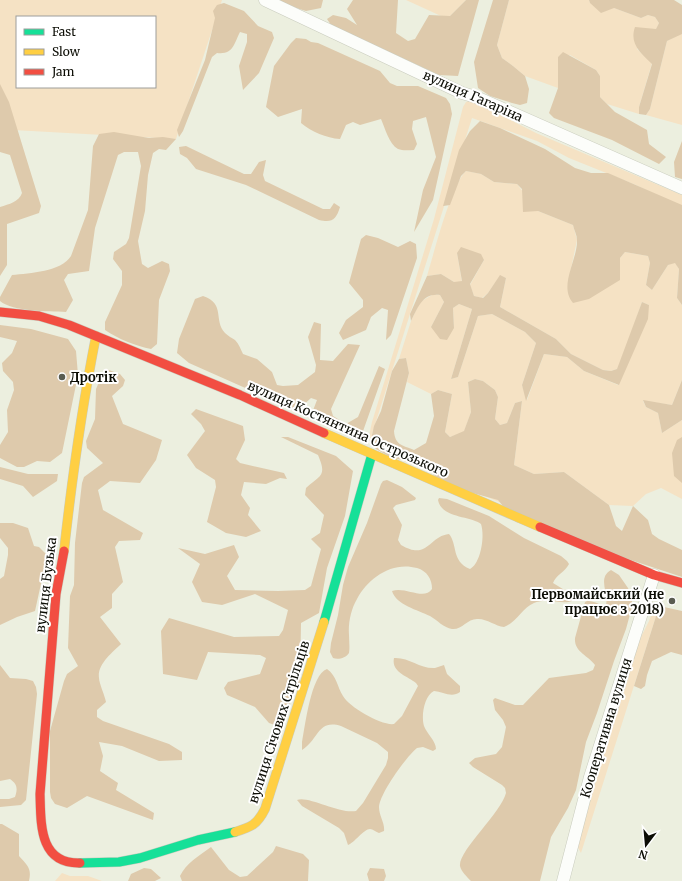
<svg xmlns="http://www.w3.org/2000/svg" width="682" height="881" font-family="Merriweather,serif">
	<style>
		.green { fill: #f5e2c4; fill-rule: evenodd }
		.forest { fill: #decaac }
		.lines { fill: none; stroke-linecap: round; stroke-linejoin: round }
		.street-casing { stroke: #c9ccbe; stroke-width: 13 }
		.fast-casing { stroke: #c9ccbe; stroke-width: 10 }
		.slow-casing { stroke: #c9ccbe; stroke-width: 10 }
		.jam-casing { stroke: #c9ccbe; stroke-width: 10 }
		.street { stroke: #fcfdfa; stroke-width: 12 }
		.fast { stroke: #16e098; stroke-width: 9 }
		.slow { stroke: #ffcf43; stroke-width: 9 }
		.jam { stroke: #f24e42; stroke-width: 9 }
		.poi-dot { fill: #5a5c51; stroke: #fff; stroke-width: 1.5 }
		.labels { text-anchor: middle; dominant-baseline: central; stroke-width: 4; stroke-linejoin: round; paint-order: stroke }
		.street-label { font-size: 13px; fill: #0c0d05; stroke: #fff }
		.poi-label { font-size: 13px; font-weight: bold; fill: #0c0d05; stroke: #fff; text-anchor: start }
	</style>
	<rect width="100%" height="100%" fill="#ecefdf"/>
	<path class="green" d="M0 0H222L176 139 13 130 0 102ZM17 17H155V87H17Z
		M406 0H466L450 16H441Z
		M509 0H589L590 3 614 8 641 18 648 15 655 17 659 23 656 30 637 49 652 63 639 107V114L607 104 600 97V76L596 70 570 55 558 57V88L525 76 513 66 502 58 497 45Z
		M680 34H682V125L646 115 650 109 667 41Z
		M471 100 536 133 682 195V208L636 185 569 158 537 141 472 118 372 434 648 566 376 449C368 438 369 435 372 422L434 219 463 107 466 102Z
		M466 171 481 174 494 182 517 184 538 211 573 225 577 240 568 283 620 258 625 252 648 256 650 263 646 285 652 290 668 265 675 262 679 269 677 298 682 305V380L672 405 643 401 646 407 658 413 662 433 682 420V499L661 488 646 494 633 506 609 505 564 472 534 474 514 465 522 401 515 403 507 423 500 425 495 419 498 397 495 390 483 381 475 379 468 382 471 412 464 432 450 437 445 432 452 394 438 390 431 394 407 382 409 373 406 358 399 359 411 321 420 302 432 295H440L444 302 431 327 454 328 453 308 459 304 472 309 451 379 458 377 478 316 492 314 525 332 536 343 522 385 527 400 544 354 567 357 584 371 618 385 649 305 642 302 621 363 617 369 611 371 603 370 571 354 556 339 500 307 506 278 500 276 488 293 482 298 474 296 470 285 484 260 457 253 462 282H454L441 274 427 276C434 253 451 185 466 171Z
		M654 608 657 613 581 853 577 846 630 659 649 621Z
		M62 873 70 876H88L102 881H55Z"/>
	<path class="forest" d="M270 0H323L321 8 306 11Z
		M353 0H398L396 33 408 41 415 39 429 15 450 16 466 0H479L458 76 439 75 331 25 327 19 333 15 346 18 357 25 347 9Z
		M493 0H509L497 45 502 58 513 66 525 76 529 89 527 103 520 105 512 103 490 96 478 88 474 62Z
		M589 0H674L682 5V34L667 41 650 109 646 115 639 114V107L652 64C641 53 629 44 635 27L656 29 659 23 655 17 648 15 641 18 614 8 601 13 590 3Z
		M224 3 244 11 258 26 272 32 274 38 259 73 243 90 239 66 247 42V34L240 32C234 44 233 55 217 53L212 57 183 131 179 137 177 130 205 60 215 18 213 11 217 5Z
		M296 38 306 39 311 42 318 43 380 71 390 83 397 86H418L446 98 450 104 452 114 433 200 414 232 423 190 436 157 426 117 413 121 412 129 417 144 414 150C409 150 403 151 398 149 389 144 385 128 381 119L360 125 353 122 346 125 340 139C326 138 312 132 301 123L302 109 278 117 266 107 274 66 291 43Z
		M563 52 596 70 600 76V97L615 112 647 130 649 144 666 157 659 164 612 140 554 118 549 113 558 88V57Z
		M0 84 9 102 41 206 39 213 7 224V265L0 276V207C9 204 19 202 22 193L10 155 0 152Z
		M480 121 500 128 545 149 575 168 591 173H608L682 205V305L677 298 679 269 675 263 668 265 652 290 646 285 650 263 648 256 625 252 620 258V280L589 299 573 303C558 286 578 259 577 240 577 235 574 230 573 225L538 211 523 212 522 189 517 184 494 182 481 174 466 171 461 176 450 205 443 206 459 150 470 131Z
		M114 132 149 138 163 137 176 139 166 150 159 149 153 153 148 175 145 211 138 241 142 264 148 268 162 261 169 264 170 271 159 300 157 344 151 349C136 346 118 339 105 330V322L122 285V271L113 259 114 252 126 244 129 238 141 166 138 152H124L118 155 95 228 89 271 68 274 64 280 73 300 66 312C49 311 13 312 0 301V297L12 275C30 273 61 272 71 256L88 210 93 146 99 134Z
		M682 141V179L675 177 674 162Z
		M186 146 244 174H251L259 162 266 160 263 175 265 181 323 209H330L334 203 340 207C336 220 332 223 319 220L246 185 196 169 187 158 180 154 179 147Z
		M366 235 378 238 398 247 410 241 416 244 417 258 391 335 386 340 388 310 382 308 371 317 366 330 343 340 339 333 346 320 363 307V300L349 283 361 239Z
		M461 247 481 254 484 260 470 284 474 296 483 298 488 293 500 275 506 278 500 307 556 339 571 354 603 370 611 371 617 369 642 302 649 305 648 319 619 385 584 371 567 357 544 354 526 401 522 385 536 343 525 332 492 314 478 316 458 377 451 379 472 309 459 304 453 308 454 328 447 340 440 339 431 327 444 302 440 295C422 293 418 308 411 321L410 314 427 276 441 274 454 282 462 281 457 253Z
		M203 296C226 304 213 320 225 333 228 336 232 338 235 340 239 344 241 350 243 354L257 359 272 372 277 385 283 386 298 385 315 372 316 365 308 337 314 322 321 324 320 360 333 361 348 344 360 345 331 409 333 416 346 424 358 417 379 366 385 369 362 434 359 438 316 419 312 413 317 400 311 398 300 408 293 409 189 363 177 353 179 339 195 299Z
		M0 325 31 329 68 339 76 351 78 375 62 453 50 462 37 461 24 467H17L0 458V445L8 432 7 410 14 390 13 382 3 371 2 363 12 353 17 341 0 337Z
		M406 358 409 373 394 431C395 445 402 445 414 450L426 443 434 416 431 394 438 390 452 394 445 432 450 437 464 431 471 412 468 382 475 379 483 381 495 390 498 397 495 419 500 425 507 423 515 403 522 401 514 465 534 474 564 472 609 505 616 526 622 531 633 506 648 520 652 534 659 539 682 550V577L516 522 498 500 444 485 430 471 409 461 392 458 376 449 372 443V435L374 426 381 411 392 371 399 359Z
		M106 369 120 374 125 380 123 386 112 396 123 424 162 440 156 460 140 483 110 481 98 490 103 510 143 533 140 540 119 541 115 547 123 582 112 594V608L100 617 121 644C113 652 97 664 99 678 99 683 105 696 106 702L97 710V717L103 721 169 744 182 752V760L159 761 122 746 99 742 103 756 100 771 118 783 116 790 154 813 153 820 87 796 67 808 55 804 51 798 50 792V731L64 681 67 674 78 666 68 648 70 596 74 585 75 543 82 483 84 477 103 463 87 448 86 441 95 419 96 389 99 382Z
		M682 380V420L662 433 658 413 646 407 643 400 672 405Z
		M196 409 243 426 245 440 236 459 240 463 284 473 287 479 280 478 266 484 244 482 241 495 250 508 248 515 261 531 246 537 226 533 207 522 216 487 215 480 196 468 187 455 205 431 201 424 191 414Z
		M281 437H288L336 456 353 471 345 516 327 568 319 613 301 623 300 682 282 721 275 725 269 723 255 707 227 695 224 688 228 682 260 674 266 658 260 655 208 652 197 680 163 674 161 631 169 618 234 637 279 636 283 630 288 610 255 594 222 605 202 602 192 582 200 564 178 548 205 554 234 545 239 557 227 576 235 590 278 591 305 590 311 586 321 549 311 539 320 533 324 515 305 495 306 488C321 475 327 476 318 455Z
		M682 437V483L674 476 672 453 677 440Z
		M0 467 28 474H58L57 481 33 497 23 486 0 479Z
		M387 480 402 487 416 498 415 500 396 505 393 508 402 525 398 540 401 545C428 561 429 536 449 534 458 545 451 561 470 569 481 563 485 536 481 524 471 516 441 518 438 500L439 498 447 499 489 516 524 538 561 556 567 561 569 564C565 572 556 575 553 583L571 594 573 598 572 601C563 605 546 598 534 603 522 608 516 623 504 627 495 626 486 618 477 619 467 619 462 630 452 629 444 628 437 620 430 616 418 610 396 605 392 591 405 586 424 601 432 589 432 579 427 571 417 568 392 561 368 578 357 599 351 609 348 623 349 635 349 641 350 647 349 653 346 658 338 660 333 658L330 652 331 643 338 615 343 585 348 567 367 523 381 484 383 481Z
		M0 523H13L28 528 34 546 39 547 49 557 44 570 35 611 17 617 0 625V579L4 576 8 555V548L0 538Z
		M611 570 619 575 628 588 632 598V607L626 629 614 661 597 713 586 742 576 790 568 808 551 837 540 881H471C467 877 461 871 460 866 458 851 501 813 506 793L505 788 502 785 473 767 469 763 475 758 496 754 502 747 506 727 503 720 495 710 493 700 495 698 515 705H523L549 678 586 673 593 670 595 665C588 655 574 652 575 638L585 602 587 601C594 600 600 606 606 605 609 593 597 578 611 570Z
		M664 607 682 611V655L671 652 652 661 647 675 645 686 641 689 634 686 657 613Z
		M394 658C409 657 420 669 435 668 438 667 441 666 444 665L447 674 460 686V692C452 698 443 692 434 691 424 696 421 716 424 726 427 734 436 741 436 749L433 751 423 747 417 748C406 757 380 793 379 807 379 816 385 823 384 831L379 833C376 832 373 829 370 829 364 829 354 843 348 845L344 833 339 828 302 806 297 800C307 795 339 814 356 811L363 803 386 765 388 758V752L377 743 341 726C317 719 319 740 302 750V742C305 727 311 674 327 669 337 676 337 687 343 696 349 707 382 726 394 724L402 716 418 686 416 683C407 676 391 672 394 658Z
		M0 665 10 678 26 679 33 681 36 687 37 694 26 800 21 805 0 807V799H9L15 797C18 788 17 784 10 779L0 781Z
		M0 824H2L19 834V856C27 865 32 868 29 881H0Z
		M276 846 303 854 309 860 308 881H182L180 876C186 863 199 856 211 847L229 870 240 877 247 876 273 852Z
		M144 868 151 869 161 878 155 881H128L131 874Z
		M370 868 384 869 386 876 384 881H369L367 874Z"/>
	<g class="lines">
		<g class="street-casing">
			<path id="street" d="M265 0 462 93 476 97 682 188
				M563 881 590 777 654 575"/>
		</g>
		<g class="fast-casing">
			<path id="fast" d="M324 622 372 454
				M80 863 119 862 140 858 198 840 235 832"/>
		</g>
		<g class="slow-casing">
			<path id="slow" d="M324 433 540 527
				M64 551C72 478 82 407 96 336
				M235 832C251 827 257 825 265 809L324 622"/>
		</g>
		<g class="jam-casing">
			<path id="jam" d="M0 312 39 316 69 325 240 395 324 433
				M540 527 654 575 682 583
				M64 551 56 594 40 794C41 824 39 864 80 863"/>
		</g>
		<use href="#street" class="street"/>
		<use href="#fast" class="fast"/>
		<use href="#slow" class="slow"/>
		<use href="#jam" class="jam"/>
	</g>
	<g class="poi-dot">
		<circle cx="62" cy="377" r="4"/>
		<circle cx="672" cy="601" r="4"/>
	</g>
	<g class="labels">
		<g class="street-label">
			<text transform="translate(473 96) rotate(24)">вулиця Гагаріна</text>
			<text transform="translate(348 429) rotate(24)">вулиця Костянтина Острозького</text>
			<text transform="translate(46 585) rotate(-83)">вулиця Бузька</text>
			<text transform="translate(279 722) rotate(-72)">вулиця Січових Стрільців</text>
			<text transform="translate(606 728) rotate(-73)">Кооперативна вулиця</text>
		</g>
		<g class="poi-label">
			<text x="70" y="377">Дротік</text>
			<text x="664" y="594" text-anchor="end">Первомайський (не<tspan x="664" dy="15">працює з 2018)</tspan></text>
		</g>
	</g>
	<rect x="16" y="16" width="140" height="72" fill="#ffffff" stroke="#9e9e9b"/>
	<rect x="24" y="29" width="20" height="6" fill="#16e098" stroke="#9e9e9b"/>
	<text x="52" y="36" font-size="12" fill="#0c0d05">Fast</text>
	<rect x="24" y="49" width="20" height="6" fill="#ffcf43" stroke="#9e9e9b"/>
	<text x="52" y="56" font-size="12" fill="#0c0d05">Slow</text>
	<rect x="24" y="69" width="20" height="6" fill="#f24e42" stroke="#9e9e9b"/>
	<text x="52" y="76" font-size="12" fill="#0c0d05">Jam</text>
	<g transform="translate(646 845) rotate(196)" stroke="#ffffff" stroke-width="3" paint-order="stroke">
	<path d="M0-3L7 15L0 10L-7 15Z" fill="#0c0d05"/>
	<text y="-6" font-size="11" font-weight="bold" text-anchor="middle" fill="#0c0d05">N</text>
	</g>
</svg>
